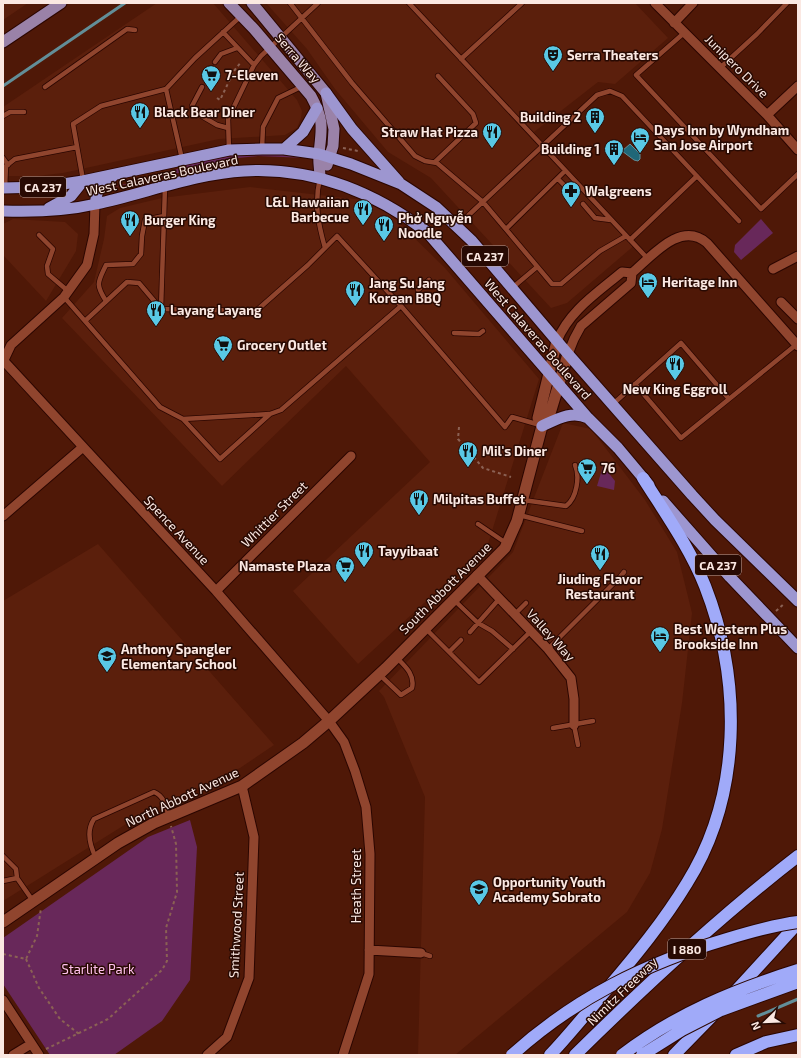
<svg xmlns="http://www.w3.org/2000/svg" width="801" height="1058" font-family="'Exo 2',sans-serif">
	<style>
		.built { fill: #5b1f0c }
		.green { fill: #68285a }
		.water { fill: #206778; stroke: #628e98 }
		.lines { fill: none; stroke-linecap: round; stroke-linejoin: round }
		.stream { stroke: #628e98; stroke-width: 3 }
		.service-casing { stroke: #2b0600; stroke-width: 6 }
		.minor-casing { stroke: #2b0600; stroke-width: 11 }
		.tertiary-casing { stroke: #2b0600; stroke-width: 13 }
		.primary-casing { stroke: #2b0600; stroke-width: 13 }
		.trunk-casing { stroke: #2b0600; stroke-width: 13 }
		.motorway-casing { stroke: #2b0600; stroke-width: 14 }
		.path { stroke: #8b6154; stroke-width: 2; stroke-dasharray: 3 3; stroke-linecap: butt }
		.service { stroke: #90452e; stroke-width: 4.5 }
		.minor { stroke: #90452e; stroke-width: 9 }
		.tertiary { stroke: #90452e; stroke-width: 11 }
		.primary { stroke: #9a82a8; stroke-width: 11 }
		.trunk { stroke: #9d96d0; stroke-width: 11 }
		.motorway { stroke: #a0aaf9; stroke-width: 12 }
		.motorway-bridge-casing { stroke: #2b0600; stroke-width: 14; stroke-linecap: butt }
		.motorway-bridge { stroke: #a0aaf9; stroke-width: 12 }
		.labels { text-anchor: middle; dominant-baseline: central; stroke-width: 3; stroke-linejoin: round; paint-order: stroke }
		.shield { fill: #280a03; stroke: #bca59f; stroke-width: 1 }
		.shield-label { font-size: 12px; font-weight: bold; fill: #fbe8e2 }
		.poi-label { font-size: 13px; font-weight: bold; fill: #fbe8e2; stroke: #280a03; text-anchor: start }
		.street-label { font-size: 13px; fill: #fbe8e2; stroke: #280a03 }
		.park-label { font-size: 13px; fill: #ffc0ed; stroke: #280a03 }
	</style>
	<rect width="100%" height="100%" fill="#4f1807"/>
	<path class="built" d="M3 3H28L3 20Z
		M157 3H213L297 100 302 111 301 118 297 128 285 135 219 139 63 173 37 176H3V107Z
		M266 3H635L668 38 615 84 598 82 534 132 636 244 567 303 551 308 431 178 388 152 335 89 307 49Z
		M250 187 363 200 392 216 445 268 539 379 488 544 358 664 293 591 430 462 346 366 222 486 62 318 94 282 104 239 107 216 120 208 162 198Z
		M13 219 65 222 78 234 76 251 46 301 3 255V224Z
		M563 423 591 429 645 500 677 552 692 613 682 703 662 829 650 873 627 912 455 1055H418L425 797 384 697 379 691 513 552Z
		M98 544 274 745 240 768 142 814 3 901V601Z"/>
	<path class="green" d="M246 154 282 155 307 158 258 156 227 159 202 168 105 189 162 175 194 162Z
		M761 219 773 233 741 260 734 252 735 245Z
		M603 466 615 481 614 490 597 486Z
		M190 820 197 847 190 980 162 1021 114 1055H50L3 984V938L148 837Z"/>
	<path class="water" d="M630 144 640 154V159L638 161 634 160 622 151Z"/>
	<g class="lines">
		<path class="stream" d="M3 86 125 3
			M758 1016 798 999"/>
		<g class="service-casing">
			<path id="service" d="M290 3 352 83 415 156 425 161 437 163 483 202 552 284H561L600 251 626 236
				M409 3 648 259
				M223 32 254 65
				M684 33 636 75 761 209 798 174
				M461 59 522 3
				M215 62 221 54 237 48
				M720 68 757 34 787 3
				M45 87 127 29 135 30
				M202 87 192 106 193 111 217 125 228 128
				M3 116 10 112H24
				M262 149 263 127 278 98 303 86
				M229 150 228 119 254 65 261 56 318 3
				M3 158 8 165
				M182 159 166 89 195 58 241 16
				M435 162 476 123 473 114 438 76
				M320 178C314 203 318 223 325 248
				M558 179 574 195
				M83 180 73 124 101 106 166 89
				M5 188 6 166 15 159 77 147
				M583 204 595 218 611 220
				M457 226 597 95 610 91 622 96 739 221
				M507 228 565 171
				M39 235 53 249 47 266 48 274 68 291
				M630 240 697 176
				M512 288 537 267
				M418 290 429 280
				M64 297 160 407 183 419 220 459 270 414 281 410 401 306
				M106 301C95 284 98 282 106 265L133 264 141 254 142 236 145 220 164 216
				M161 309 165 187
				M85 321 127 282 139 283 161 309 256 311 308 265 337 236 401 306 505 427 512 417 540 425
				M454 333 479 334 483 331
				M635 384 681 438 797 344
				M613 404 681 343 729 399
				M183 419 270 414
				M523 500 566 506C577 498 580 476 575 465
				M519 515 582 531
				M478 524 506 543
				M454 600 478 623 492 631 513 649
				M515 614 526 603
				M426 629 479 682 531 631
				M470 632 500 598
				M548 649 620 577 624 572
				M449 652 461 640
				M380 675 401 695 412 688C415 675 406 667 397 658
				M574 725 578 745
				M553 728 593 721
				M3 856 16 869 17 878 33 901
				M96 858C90 846 86 831 94 819L154 792C164 796 166 806 169 817
				M3 881 17 878
				M421 953 430 956"/>
		</g>
		<g class="minor-casing">
			<path id="minor" d="M655 3 767 115 798 150
				M674 23 693 3
				M767 115 798 86
				M773 269 798 256
				M781 302 798 319
				M557 341C569 311 597 293 622 272L632 273
				M568 354 574 339 581 326 631 283 632 273C652 256 681 220 707 243L798 346
				M3 360 216 591 329 721 344 742 355 771 366 807 370 854 369 974 343 1055
				M3 362 11 345 64 297 87 265 94 234 95 204
				M3 516 83 447
				M477 575 548 649 571 678 574 699V725
				M216 591 351 456
				M369 950 421 953
				M3 1000 39 1055
				M13 1055 31 1044
				M207 1055 227 1037 249 978 254 837 242 786"/>
		</g>
		<g class="tertiary-casing">
			<path id="tertiary" d="M542 426 538 418 557 341
				M3 922 118 843 154 823 242 786 303 743 329 721 386 668 505 548 517 521 542 426 548 420 568 354"/>
		</g>
		<g class="primary-casing">
			<path id="primary" d="M229 3 254 29 311 96C324 120 322 127 319 153 318 161 320 170 320 178
				M252 3 326 93 334 129 333 146 327 165
				M3 42 61 3"/>
		</g>
		<g class="trunk-casing">
			<path id="trunk" d="M326 93 352 129 399 182
				M284 149 303 132 317 108
				M3 188 43 187 83 181 229 150 262 149H284L319 154 351 164 401 184 436 207 472 241 568 354 692 495 715 520 798 601
				M95 204 98 189 113 176
				M49 208 71 196 83 181
				M3 211C33 212 66 211 96 204 143 194 198 173 244 171 312 167 374 192 427 232L588 418 618 448 649 485
				M542 426C557 419 572 410 588 418
				M663 501 730 577 798 648"/>
		</g>
		<g class="motorway-casing">
			<path id="motorway" d="M733 994 798 923
				M550 1055C570 1034 589 1010 608 988 636 955 664 921 687 883 742 795 742 681 705 586 690 548 665 513 643 478
				M575 1055C646 985 719 917 798 856
				M674 1055 712 1016
				M736 1055 766 1042 798 1035"/>
		</g>
		<path class="path" d="M217 98 220 100 234 71 241 62
			M343 148 358 151
			M459 427 458 439 483 468 511 477
			M776 611 785 603
			M3 954 26 959 37 936 41 908
			M26 959 39 988 60 1019 79 1034
			M46 1049 108 1019 162 970 167 961 166 928 177 892 176 844 171 826"/>
		<use href="#service" class="service"/>
		<use href="#minor" class="minor"/>
		<use href="#tertiary" class="tertiary"/>
		<use href="#primary" class="primary"/>
		<use href="#trunk" class="trunk"/>
		<use href="#motorway" class="motorway"/>
		<g class="motorway-bridge-casing">
			<path id="motorway-bridge" d="M512 1055C575 998 646 963 727 939 750 932 774 925 798 922
				M622 1055C676 1014 734 990 798 970
				M642 1055 682 1030 721 1010 798 982"/>
		</g>
		<use href="#motorway-bridge" class="motorway-bridge"/>
	</g>
	<defs>
		<g id="theatre-pin" transform="scale(1)"><path d="M0 17L-7.5 6A9.5 9.5 0 1 1 7.5 6Z" fill="#59c8e5" stroke="#280a03"/><path d="M-5-5.5Q0-4 5-5.5V0Q5 5 0 6Q-5 5-5 0ZM-3.3-2.5H-1v1.5H-3.3ZM1-2.5H3.3v1.5H1ZM-2.8 1Q0 5.5 2.8 1Z" fill="#111"/></g>
		<g id="supermarket-pin" transform="scale(1)"><path d="M0 17L-7.5 6A9.5 9.5 0 1 1 7.5 6Z" fill="#59c8e5" stroke="#280a03"/><path d="M-6-5.5h2.5l.6 2H6L4.5 2H-2.5L-4.4-4H-6ZM-1.5 3.2a1.3 1.3 0 1 0 .1 0ZM3 3.2a1.3 1.3 0 1 0 .1 0Z" fill="#111"/></g>
		<g id="restaurant-pin" transform="scale(1)"><path d="M0 17L-7.5 6A9.5 9.5 0 1 1 7.5 6Z" fill="#59c8e5" stroke="#280a03"/><path d="M-5-6h1v4h1v-4h1v4h1v-4h1v5L-1.5 .5V6h-2V.5L-5-1ZM5-6V6H3V1.5H1.5Q1.5-4 5-6Z" fill="#111"/></g>
		<g id="building-pin" transform="scale(1)"><path d="M0 17L-7.5 6A9.5 9.5 0 1 1 7.5 6Z" fill="#59c8e5" stroke="#280a03"/><path d="M-4-6H4V6H1V3H-1V6H-4ZM-2.5-4.3h1.7v1.8h-1.7ZM.8-4.3h1.7v1.8H.8ZM-2.5-1h1.7V.8h-1.7ZM.8-1h1.7V.8H.8Z" fill="#111"/></g>
		<g id="hotel-pin" transform="scale(1)"><path d="M0 17L-7.5 6A9.5 9.5 0 1 1 7.5 6Z" fill="#59c8e5" stroke="#280a03"/><path d="M-6-4.5h1.5V1H6V5H4.5V3h-9V5H-6ZM-4 0a1.8 1.8 0 1 1 3.6 0ZM.5 0V-2.5h3Q6-2.5 6 0Z" fill="#111"/></g>
		<g id="pharmacy-pin" transform="scale(1)"><path d="M0 17L-7.5 6A9.5 9.5 0 1 1 7.5 6Z" fill="#59c8e5" stroke="#280a03"/><path d="M-2-6h4v4h4v4h-4v4h-4v-4h-4v-4h4Z" fill="#111"/></g>
		<g id="school-pin" transform="scale(1)"><path d="M0 17L-7.5 6A9.5 9.5 0 1 1 7.5 6Z" fill="#59c8e5" stroke="#280a03"/><path d="M0-5L7-2L0 1L-7-2ZM-4 1L0 2.5L4 1V4Q0 6-4 4Z" fill="#111"/></g>
	</defs>
	<g fill-rule="evenodd">
		<use href="#theatre-pin" x="553" y="55"/>
		<use href="#supermarket-pin" x="211" y="75"/>
		<use href="#restaurant-pin" x="140" y="112"/>
		<use href="#building-pin" x="595" y="117"/>
		<use href="#restaurant-pin" x="492" y="132"/>
		<use href="#hotel-pin" x="640" y="137"/>
		<use href="#building-pin" x="614" y="149"/>
		<use href="#pharmacy-pin" x="571" y="191"/>
		<use href="#restaurant-pin" x="363" y="209"/>
		<use href="#restaurant-pin" x="130" y="220"/>
		<use href="#restaurant-pin" x="384" y="225"/>
		<use href="#hotel-pin" x="648" y="282"/>
		<use href="#restaurant-pin" x="355" y="290"/>
		<use href="#restaurant-pin" x="156" y="310"/>
		<use href="#supermarket-pin" x="223" y="345"/>
		<use href="#restaurant-pin" x="675" y="364"/>
		<use href="#restaurant-pin" x="468" y="451"/>
		<use href="#supermarket-pin" x="587" y="468"/>
		<use href="#restaurant-pin" x="419" y="499"/>
		<use href="#restaurant-pin" x="364" y="551"/>
		<use href="#restaurant-pin" x="600" y="554"/>
		<use href="#supermarket-pin" x="345" y="566"/>
		<use href="#hotel-pin" x="660" y="636"/>
		<use href="#school-pin" x="107" y="656"/>
		<use href="#school-pin" x="479" y="889"/>
	</g>
	<g class="labels">
		<g class="shield">
			<rect x="20" y="177" width="46" height="20" rx="3"/>
			<rect x="462" y="246" width="46" height="20" rx="3"/>
			<rect x="695" y="555" width="46" height="20" rx="3"/>
			<rect x="668" y="939" width="38" height="20" rx="3"/>
		</g>
		<g class="shield-label">
			<text x="43" y="187">CA 237</text>
			<text x="485" y="256">CA 237</text>
			<text x="718" y="565">CA 237</text>
			<text x="687" y="949">I 880</text>
		</g>
		<g class="poi-label">
			<text x="567" y="55">Serra Theaters</text>
			<text x="225" y="75">7-Eleven</text>
			<text x="154" y="112">Black Bear Diner</text>
			<text x="581" y="117" text-anchor="end">Building 2</text>
			<text x="654" y="130">Days Inn by Wyndham<tspan x="654" dy="15">San Jose Airport</tspan></text>
			<text x="478" y="132" text-anchor="end">Straw Hat Pizza</text>
			<text x="600" y="149" text-anchor="end">Building 1</text>
			<text x="585" y="191">Walgreens</text>
			<text x="349" y="202" text-anchor="end">L&amp;L Hawaiian<tspan x="349" dy="15">Barbecue</tspan></text>
			<text x="398" y="218">Phở Nguyễn<tspan x="398" dy="15">Noodle</tspan></text>
			<text x="144" y="220">Burger King</text>
			<text x="662" y="282">Heritage Inn</text>
			<text x="369" y="283">Jang Su Jang<tspan x="369" dy="15">Korean BBQ</tspan></text>
			<text x="170" y="310">Layang Layang</text>
			<text x="237" y="345">Grocery Outlet</text>
			<text x="675" y="389" text-anchor="middle">New King Eggroll</text>
			<text x="482" y="451">Mil's Diner</text>
			<text x="601" y="468">76</text>
			<text x="433" y="499">Milpitas Buffet</text>
			<text x="378" y="551">Tayyibaat</text>
			<text x="331" y="566" text-anchor="end">Namaste Plaza</text>
			<text x="600" y="579" text-anchor="middle">Jiuding Flavor<tspan x="600" dy="15">Restaurant</tspan></text>
			<text x="674" y="629">Best Western Plus<tspan x="674" dy="15">Brookside Inn</tspan></text>
			<text x="121" y="649">Anthony Spangler<tspan x="121" dy="15">Elementary School</tspan></text>
			<text x="493" y="882">Opportunity Youth<tspan x="493" dy="15">Academy Sobrato</tspan></text>
		</g>
		<g class="street-label">
			<text transform="translate(298 58) rotate(49)">Serra Way</text>
			<text transform="translate(737 66) rotate(45)">Junipero Drive</text>
			<text transform="translate(162 175) rotate(-12)">West Calaveras Boulevard</text>
			<text transform="translate(538 339) rotate(49)">West Calaveras Boulevard</text>
			<text transform="translate(274 514) rotate(-45)">Whittier Street</text>
			<text transform="translate(177 530) rotate(47)">Spence Avenue</text>
			<text transform="translate(445 588) rotate(-45)">South Abbott Avenue</text>
			<text transform="translate(551 635) rotate(48)">Valley Way</text>
			<text transform="translate(182 797) rotate(-25)">North Abbott Avenue</text>
			<text transform="translate(356 886) rotate(-90)">Heath Street</text>
			<text transform="translate(236 925) rotate(-87)">Smithwood Street</text>
			<text transform="translate(622 991) rotate(-44)">Nimitz Freeway</text>
		</g>
		<g class="park-label">
			<text x="98" y="969">Starlite Park</text>
		</g>
	</g>
	<rect width="801" height="1058" fill="none" stroke="#fbe8e2" stroke-width="8"/>
	<g transform="translate(765 1022) rotate(247)" stroke="#280a03" stroke-width="3" paint-order="stroke">
	<path d="M0-3L7 15L0 10L-7 15Z" fill="#fbe8e2"/>
	<text y="-6" font-size="11" font-weight="bold" text-anchor="middle" fill="#fbe8e2">N</text>
	</g>
</svg>
